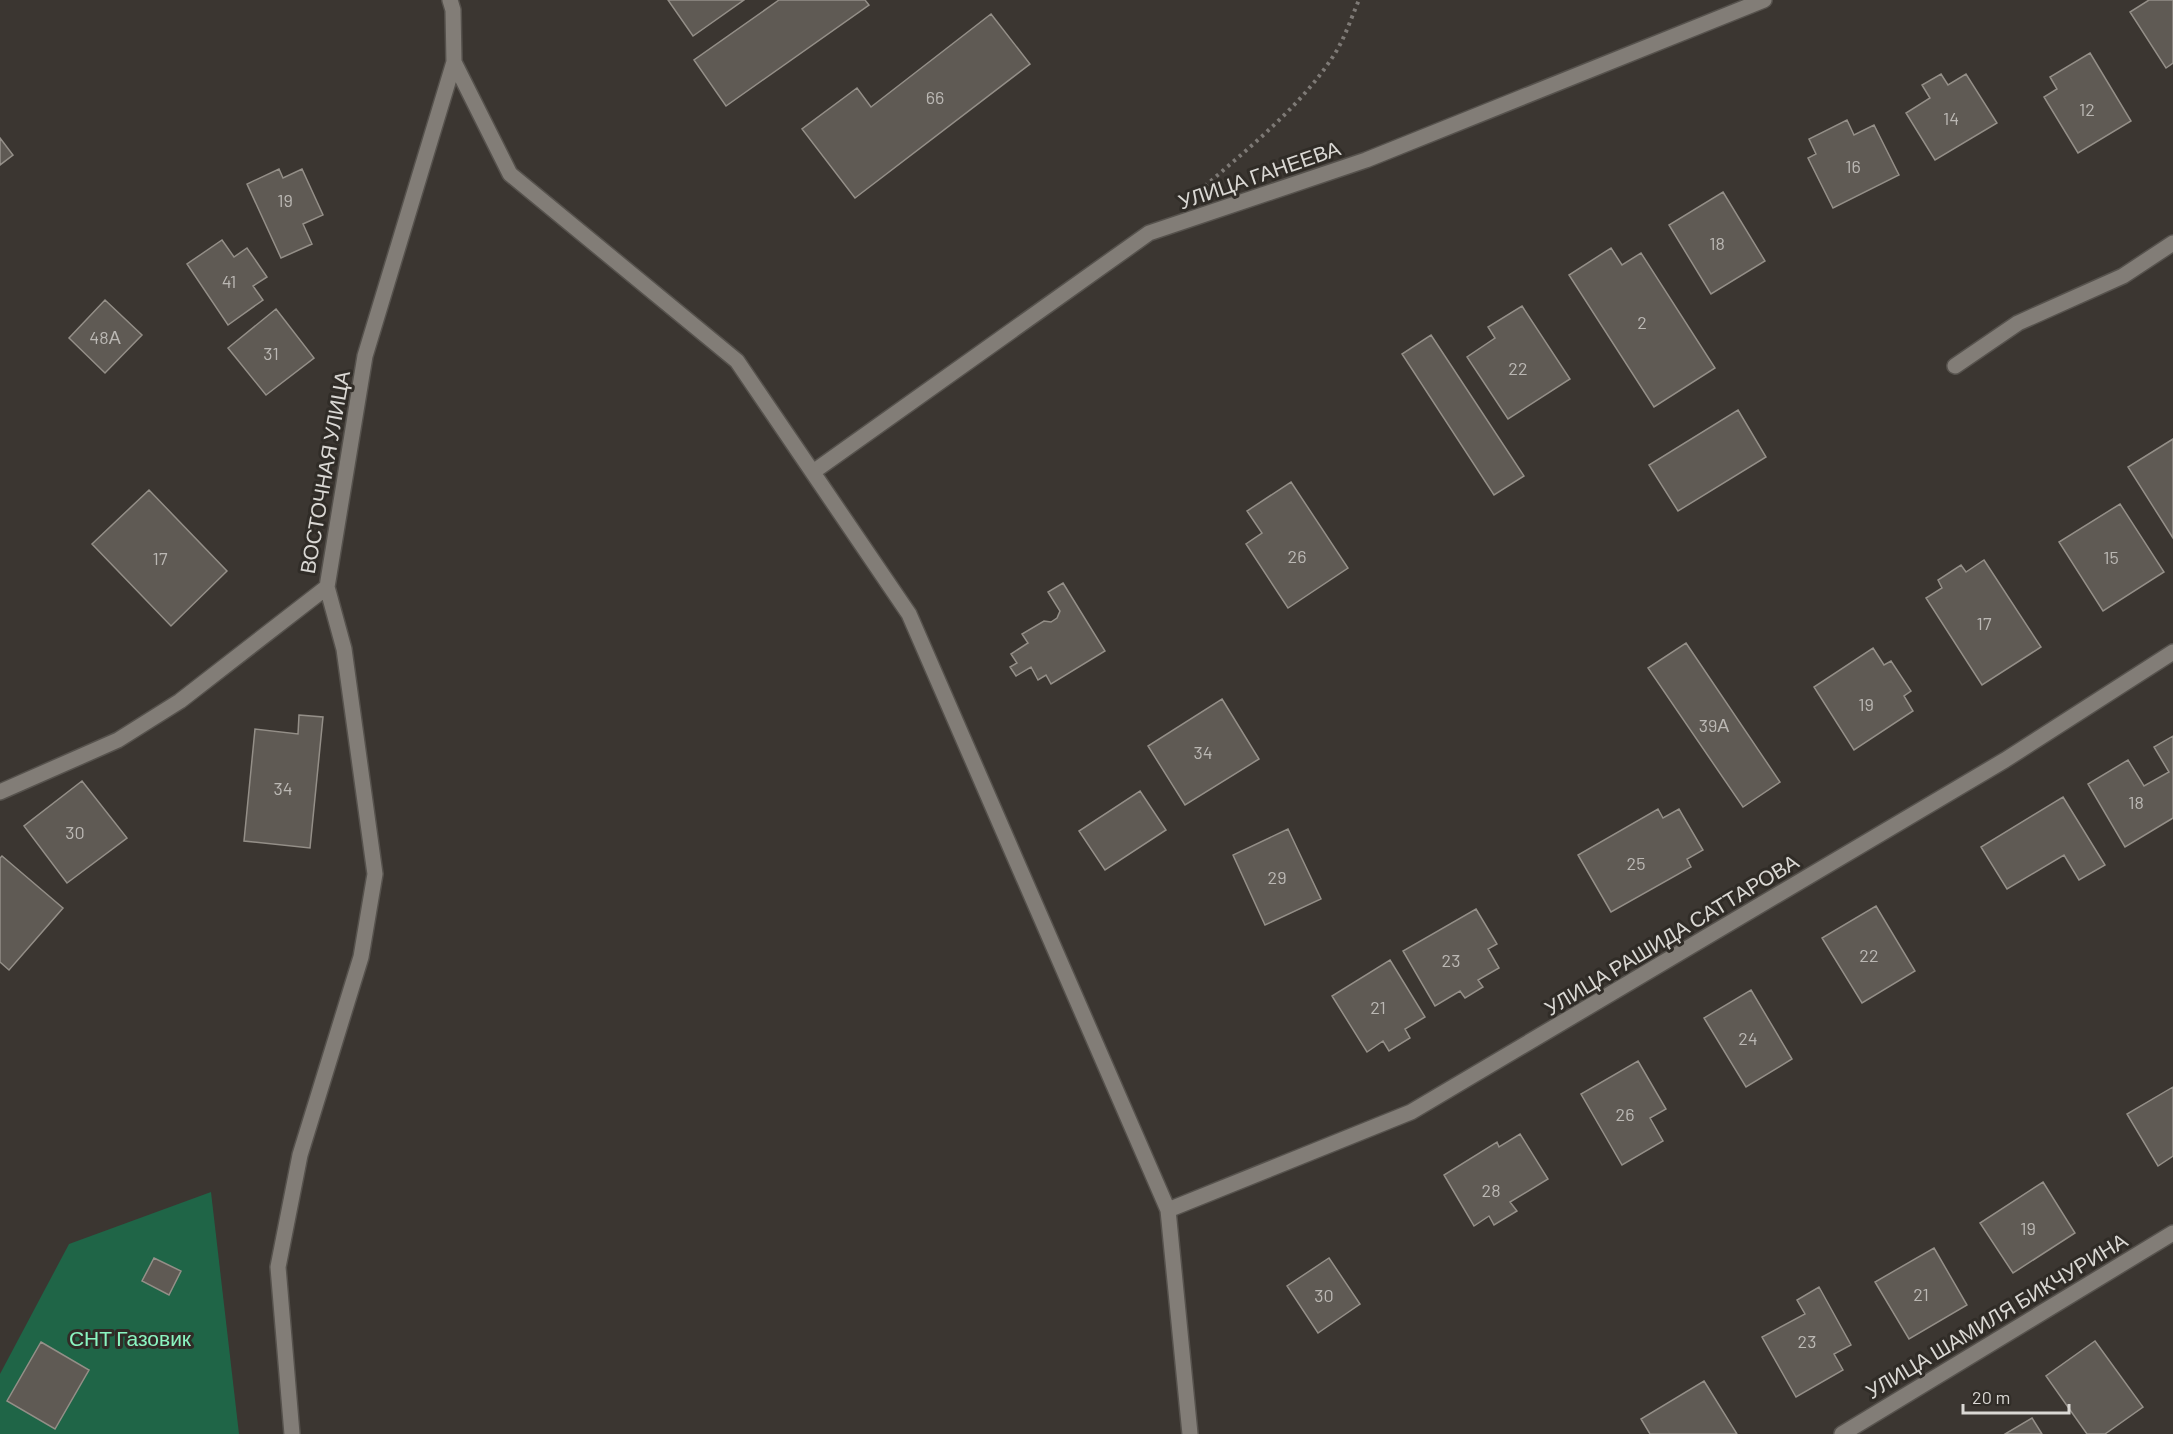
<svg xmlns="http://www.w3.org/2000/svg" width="2173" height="1434" font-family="Barlow,sans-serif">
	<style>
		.green { fill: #1f6547 }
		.building { fill: #5f5a54; stroke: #948f88; stroke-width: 1.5 }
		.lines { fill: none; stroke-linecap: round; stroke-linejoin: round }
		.minor-casing { stroke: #56524d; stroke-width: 18 }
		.path { stroke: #7e7a76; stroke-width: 4; stroke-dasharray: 3 4.5; stroke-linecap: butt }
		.minor { stroke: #827d77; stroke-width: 15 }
		.labels { text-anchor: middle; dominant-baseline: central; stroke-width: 6; stroke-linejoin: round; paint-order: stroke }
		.number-label { font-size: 18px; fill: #bbb8b4 }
		.street-label { font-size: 21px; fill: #dad8d4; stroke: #302c27 }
		.park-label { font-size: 21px; fill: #8af4c0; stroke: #302c27 }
	</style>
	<rect width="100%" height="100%" fill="#3b3631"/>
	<path class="green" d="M211 1192 239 1434H0V1374L69 1244Z"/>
	<path class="building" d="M668 0H744L693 36Z
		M779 0H865L869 5 726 106 694 60Z
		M2149 0H2173V63L2166 68 2130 12Z
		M991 14 1030 64 855 198 802 129 857 88 871 107Z
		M2090 53 2131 121 2078 153 2044 97 2057 89 2050 77Z
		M1941 74 1948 85 1966 74 1997 123 1935 160 1906 113 1930 98 1922 85Z
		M1847 120 1854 135 1874 125 1899 175 1833 208 1808 158 1816 154 1809 139Z
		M0 138 13 155 0 165Z
		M279 169 283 178 302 169 323 215 303 224 312 244 281 258 247 184Z
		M1723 192 1765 261 1711 294 1669 225Z
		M222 240 234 257 247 248 267 277 253 286 263 300 228 325 187 264Z
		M1611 248 1622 265 1641 253 1715 368 1654 407 1569 275Z
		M105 300 142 335 105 373 69 338Z
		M1522 306 1570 379 1508 419 1467 357 1495 338 1488 327Z
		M276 309 314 358 266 395 228 348Z
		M1431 335 1524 476 1494 495 1402 354Z
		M1738 410 1766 457 1678 511 1649 465Z
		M2173 439V538L2128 467Z
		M1291 482 1348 568 1288 608 1246 544 1262 533 1247 511Z
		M149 490 227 571 171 626 92 544Z
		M2120 504 2164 572 2103 611 2059 542Z
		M1984 560 2041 647 1982 685 1926 598 1942 588 1938 580 1961 565 1966 572Z
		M1063 583 1105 651 1051 684 1046 675 1038 680 1031 667 1016 676 1010 667 1017 663 1011 654 1028 643 1022 634 1044 621 1051 622 1057 618 1060 611 1048 592Z
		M1686 643 1780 782 1743 807 1648 668Z
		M1873 648 1884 665 1891 661 1911 691 1904 696 1913 711 1854 750 1814 687Z
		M1222 699 1259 759 1185 805 1148 746Z
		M299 715 323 717 310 848 244 841 255 729 298 734Z
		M2173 736V818L2125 847 2088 784 2128 760 2144 786 2169 772 2154 747Z
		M82 781 127 838 67 883 24 826Z
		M1140 791 1166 830 1105 870 1079 831Z
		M2063 797 2105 865 2079 880 2064 855 2007 889 1981 847Z
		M1658 809 1663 818 1679 809 1703 850 1687 859 1691 867 1611 912 1578 855Z
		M1288 829 1321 899 1265 925 1233 855Z
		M2 856 63 908 9 970 0 962V858Z
		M1876 906 1915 971 1862 1003 1822 938Z
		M1476 909 1497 944 1488 949 1499 968 1478 980 1483 987 1465 998 1460 991 1435 1006 1403 951Z
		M1390 960 1425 1017 1405 1029 1410 1038 1389 1051 1383 1041 1367 1052 1332 996Z
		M1751 990 1792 1059 1746 1087 1704 1018Z
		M1638 1061 1666 1109 1650 1118 1663 1141 1622 1165 1581 1094Z
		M2173 1087V1156L2158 1166 2127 1114Z
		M1520 1134 1548 1179 1510 1202 1517 1211 1494 1225 1489 1216 1474 1226 1444 1175 1497 1142 1499 1147Z
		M2043 1182 2075 1233 2013 1273 1980 1223Z
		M1934 1248 1967 1305 1909 1339 1875 1282Z
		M154 1258 181 1271 169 1295 142 1281Z
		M1329 1258 1360 1304 1318 1333 1287 1286Z
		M1819 1287 1851 1345 1834 1354 1843 1370 1796 1397 1762 1337 1805 1314 1797 1300Z
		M2095 1341 2143 1407 2105 1434H2087L2046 1376Z
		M41 1342 89 1370 55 1429 7 1401Z
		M1704 1381 1737 1434H1650L1641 1419Z
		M2032 1418 2042 1434H2005Z"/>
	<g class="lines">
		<g class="minor-casing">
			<path id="minor" d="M450 0 453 10 454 62 510 174 737 361 909 614 1168 1210 1190 1434
				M1955 366 2018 323 2123 276 2173 243
				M813 472 1149 233 1366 160 1764 0
				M0 792 118 740 180 701 327 587 365 356 454 62
				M1168 1210 1411 1112 2005 760 2173 652
				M292 1434 278 1267 300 1155 361 957 375 874 344 649 327 587
				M1842 1434 2173 1233"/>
		</g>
		<path class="path" d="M1205 186C1250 147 1302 105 1334 55 1345 38 1351 18 1359 0"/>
		<use href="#minor" class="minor"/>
	</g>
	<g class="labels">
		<g class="number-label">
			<text x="935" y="97">66</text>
			<text x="2087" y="109">12</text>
			<text x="1951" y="118">14</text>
			<text x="1853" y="166">16</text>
			<text x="285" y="200">19</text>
			<text x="1717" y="243">18</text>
			<text x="229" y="281">41</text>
			<text x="1642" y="322">2</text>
			<text x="105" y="337">48А</text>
			<text x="271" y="353">31</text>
			<text x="1518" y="368">22</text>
			<text x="1297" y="556">26</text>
			<text x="2111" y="557">15</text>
			<text x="160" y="558">17</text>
			<text x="1984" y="623">17</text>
			<text x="1866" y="704">19</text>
			<text x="1714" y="725">39А</text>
			<text x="1203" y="752">34</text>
			<text x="283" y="788">34</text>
			<text x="2136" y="802">18</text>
			<text x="75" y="832">30</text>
			<text x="1636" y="863">25</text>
			<text x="1277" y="877">29</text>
			<text x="1869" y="955">22</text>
			<text x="1451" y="960">23</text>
			<text x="1378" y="1007">21</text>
			<text x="1748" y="1038">24</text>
			<text x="1625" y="1114">26</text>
			<text x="1491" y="1190">28</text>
			<text x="2028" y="1228">19</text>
			<text x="1921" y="1294">21</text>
			<text x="1324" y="1295">30</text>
			<text x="1807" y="1341">23</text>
		</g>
		<g class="street-label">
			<text transform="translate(1259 174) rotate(-19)">УЛИЦА ГАНЕЕВА</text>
			<text transform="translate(324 472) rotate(-80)">ВОСТОЧНАЯ УЛИЦА</text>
			<text transform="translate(1671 934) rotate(-31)">УЛИЦА РАШИДА САТТАРОВА</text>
			<text transform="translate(1996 1315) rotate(-31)">УЛИЦА ШАМИЛЯ БИКЧУРИНА</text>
		</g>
		<g class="park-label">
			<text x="130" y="1337">СНТ Газовик</text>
		</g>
	</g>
	<path d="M1963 1404v9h106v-9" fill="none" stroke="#dad8d4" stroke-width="3"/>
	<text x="1972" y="1404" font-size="18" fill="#dad8d4" stroke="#302c27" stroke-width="4.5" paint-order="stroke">20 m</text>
</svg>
